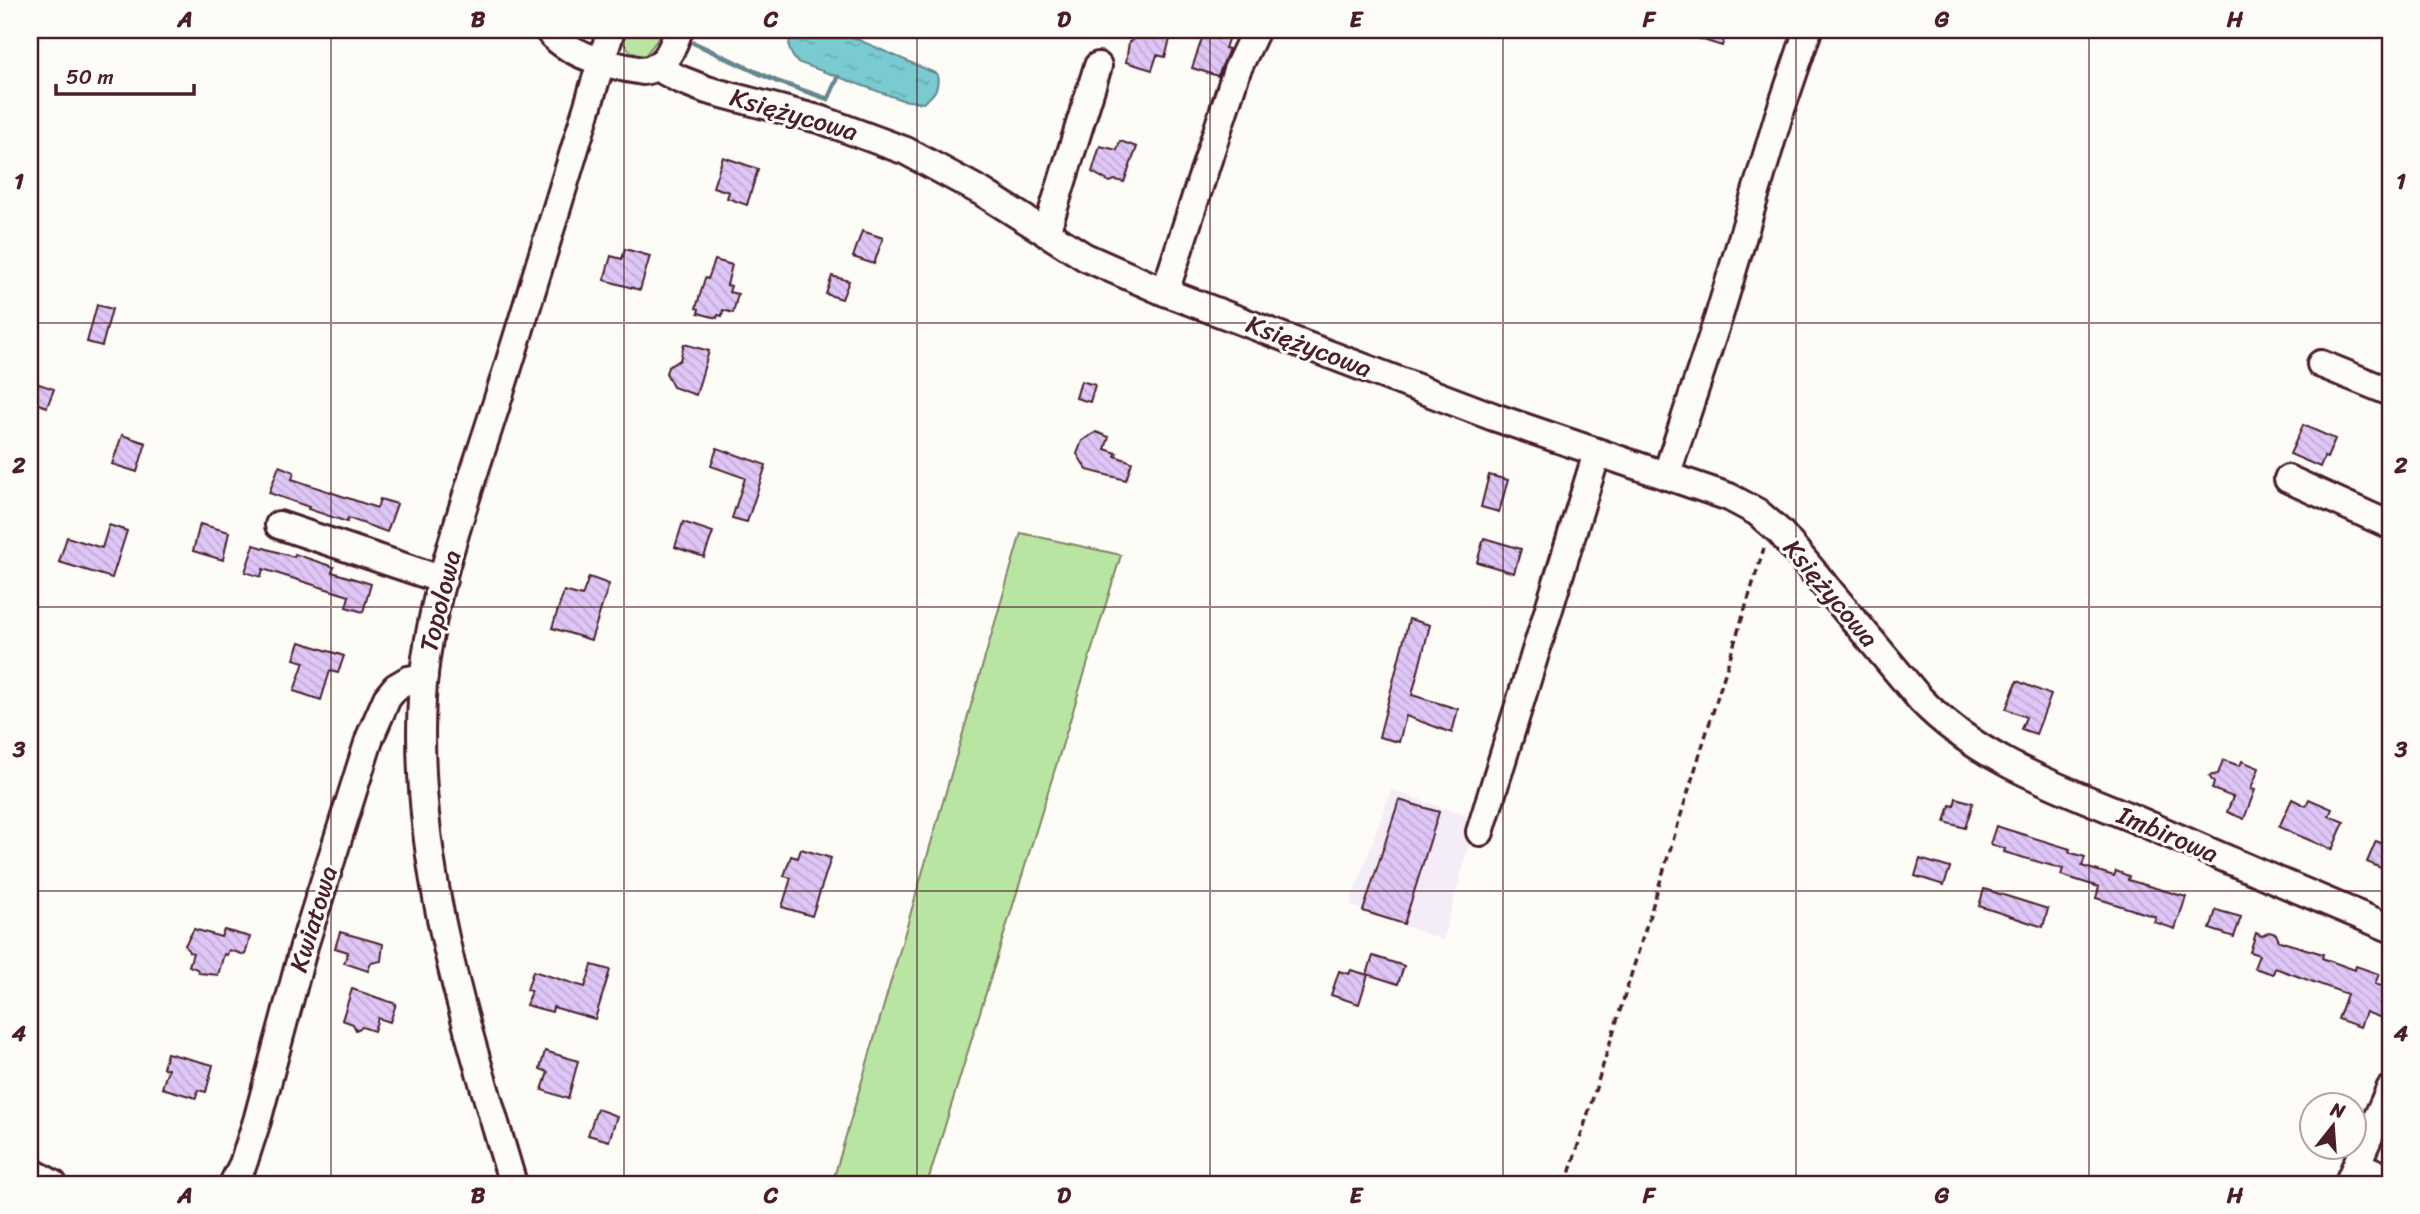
<svg xmlns="http://www.w3.org/2000/svg" width="2420" height="1214" font-family="Sriracha,sans-serif">
	<style>
		.built { fill: #f4ecf7 }
		.green { fill: #b9e5a2; stroke: #828266; stroke-width: 2 }
		.water { fill: url(#water-ripples); stroke: #66868f; stroke-width: 2 }
		.lines { fill: none; stroke-linecap: round; stroke-linejoin: round }
		.stream { stroke: #66868f; stroke-width: 5 }
		.building { fill: url(#building-back-hatch); stroke: #4a1f2b; stroke-width: 2 }
		.minor-casing { stroke: #4a1f2b; stroke-width: 32 }
		.path { stroke: #4a1f2b; stroke-width: 3.5; stroke-dasharray: 7 5; stroke-linecap: butt }
		.minor { stroke: #fdfcf7; stroke-width: 26 }
		.grid { fill: none; stroke: #4a1f2b; stroke-width: 2; stroke-opacity: 0.55 }
		.labels { text-anchor: middle; dominant-baseline: central; stroke-width: 6; stroke-linejoin: round; paint-order: stroke }
		.street-label { font-size: 26px; fill: #4a1f2b; stroke: #fdfcf7 }
		.neatline { fill: none; stroke: #4a1f2b; stroke-width: 2.5 }
		.grid-label { font-size: 23px; text-anchor: middle; font-weight: bold; fill: #4a1f2b }
	</style>
	<defs>
		<pattern id="water-ripples" width="26" height="14" patternUnits="userSpaceOnUse" patternTransform="scale(1.75)"><rect width="26" height="14" fill="#79cad1"/><path d="M2 4q2-2 4 0t4 0M15 11q2-2 4 0t4 0" fill="none" stroke="#6aadb4"/></pattern>
		<pattern id="building-back-hatch" width="6" height="6" patternUnits="userSpaceOnUse" patternTransform="scale(1.75)"><rect width="6" height="6" fill="#dec6f6"/><path d="M-1 5l2 2M0 0l6 6M5-1l2 2" fill="none" stroke="#c0aad3"/></pattern>
	</defs>
	<rect width="100%" height="100%" fill="#fdfcf7"/>
	<filter id="ink" filterUnits="userSpaceOnUse"><feTurbulence type="fractalNoise" baseFrequency=".0143" numOctaves="2"/><feDisplacementMap in="SourceGraphic" scale="14" xChannelSelector="R" yChannelSelector="G"/><feConvolveMatrix kernelMatrix="1 2 1 2 8 2 1 2 1" color-interpolation-filters="sRGB"/></filter>
	<g filter="url(#ink)">
		<path class="built" d="M1391 790 1476 819 1443 940 1350 905Z"/>
		<path class="green" d="M625 30H665L643 58 630 51 622 41Z
			M1021 533 1121 555 927 1184H832Z"/>
		<path class="water" d="M794 30H836L937 74C940 88 934 95 923 103L902 100 797 62C787 50 787 43 794 30Z"/>
		<g class="lines">
			<path class="stream" d="M653 30 659 32
				M694 43 776 81 828 99 838 77"/>
		</g>
		<path class="building" d="M1136 30 1152 35 1154 30 1171 36 1165 57 1157 55 1152 70 1126 62 1129 42 1132 41Z
			M1205 30H1218L1230 34 1225 48 1229 49 1218 76 1192 68Z
			M1681 30H1727L1722 46 1681 33Z
			M1120 141 1137 147 1124 182 1115 180 1110 182 1092 172 1100 146 1117 150Z
			M723 157 758 169 747 205 727 198 729 192 713 187Z
			M862 231 883 238 874 264 853 257Z
			M625 249 650 256 640 290 604 280 611 256 622 259Z
			M715 260 732 265 727 285 731 286 729 292 738 294 733 313 723 310 722 316 718 315 717 318 698 313 699 309 696 308 705 278 708 279Z
			M832 276 849 281 842 299 826 294Z
			M97 305 112 309 102 346 87 342Z
			M684 344 709 351 696 395 673 387 666 373 668 367 680 360Z
			M30 381 54 389 47 407 30 401Z
			M1081 381 1095 385 1090 402 1076 398Z
			M2303 425 2335 439 2327 458 2324 457 2320 467 2290 454Z
			M1096 432 1109 437 1105 449 1117 453 1115 456 1132 462 1126 480 1087 470 1077 454 1082 441Z
			M122 435 146 443 137 472 112 464Z
			M717 448 766 465 747 522 732 518 745 478 711 466Z
			M279 466 294 472 292 479 377 508 380 499 397 504 387 532 348 518 347 522 308 509 309 507 269 493Z
			M1489 475 1508 480 1499 512 1481 507Z
			M683 522 713 532 704 557 675 547Z
			M200 524 229 532 223 560 193 551Z
			M109 525 127 531 112 578 59 562 67 537 102 548Z
			M1484 538 1521 549 1514 573 1477 562Z
			M254 545 294 557 295 554 334 567 332 572 371 584 363 612 346 607 349 596 263 569 261 577 245 572Z
			M589 577 609 584 591 640 552 628 564 591 582 596Z
			M1409 619 1430 625 1412 695 1458 709 1452 733 1406 716 1399 742 1379 737Z
			M300 642 344 656 338 673 330 671 321 700 294 691 304 662 294 659Z
			M2017 681 2051 695 2036 734 2021 729 2026 717 2006 709Z
			M2223 760 2240 766 2242 761 2259 768 2251 789 2255 790 2244 819 2227 812 2233 797 2212 789 2214 783 2209 776 2218 774Z
			M1956 798 1973 803 1965 828 1945 822 1950 805 1954 806Z
			M2292 799 2306 806 2309 799 2332 809 2329 816 2344 822 2332 850 2279 827Z
			M1399 800 1439 812 1404 924 1363 911Z
			M1996 826 2070 849 2069 852 2085 857 2082 866 2114 876 2116 871 2129 876 2128 880 2186 897 2175 929 2154 922 2156 917 2096 898 2099 887 2061 875 2063 869 2004 852 2005 849 1990 844Z
			M2376 841 2390 847V872L2367 862Z
			M801 849 831 858 812 916 782 907 791 878 784 876 791 856 798 858Z
			M1920 859 1950 868 1944 885 1915 876Z
			M1984 889 2048 909 2043 927 1979 906Z
			M2216 910 2241 917 2234 937 2210 929Z
			M194 929 221 937 224 930 250 937 245 955 229 950 227 955 224 954 218 975 199 973 197 969 189 966 193 953 189 952 185 945Z
			M340 932 383 944 381 961 371 963 368 971 344 963 348 952 335 948Z
			M2269 932 2276 934 2279 941 2323 954 2322 958 2355 970 2356 966 2379 974 2375 984 2390 989V1002L2384 1019 2366 1012 2360 1027 2338 1019 2347 994 2275 968 2273 974 2254 968 2259 955 2250 952 2256 933 2262 936Z
			M1373 956 1404 966 1398 984 1367 974Z
			M592 965 610 970 595 1019 553 1007 552 1012 526 1005 531 991 527 990 533 971 585 987Z
			M1351 970 1368 975 1359 1004 1331 995 1339 971 1349 974Z
			M352 989 396 1004 390 1022 378 1018 374 1031 362 1027 356 1030 353 1024 342 1020Z
			M545 1051 578 1061 568 1099 542 1090 548 1072 540 1069Z
			M167 1053 213 1065 206 1092 198 1090 196 1098 162 1088 168 1069 163 1068Z
			M597 1109 617 1116 609 1141 588 1135Z"/>
		<g class="lines">
			<g class="minor-casing">
				<path id="minor" d="M548 30C568 56 612 66 643 71 666 68 672 49 679 30
					M657 67 679 79 707 90 822 120 906 151 982 192 1085 257 1165 292 1494 417 1729 497 1757 512 1780 532 1921 700C1982 763 2064 789 2144 823 2226 859 2308 894 2390 928
					M1046 233 1098 66
					M1165 292 1237 70 1256 30
					M2321 364 2390 392
					M1666 476 1719 316 1778 118 1808 30
					M2288 479 2390 525
					M279 525 443 580
					M1480 832 1597 453
					M2357 1165 2390 1179
					M30 1171 53 1184
					M233 1184 243 1164 257 1121 304 946 370 737 387 698 396 687 408 680 424 677
					M513 1184C466 1024 413 867 422 698 427 602 468 494 497 402 536 279 573 154 611 30
					M2348 1184 2390 1089"/>
			</g>
			<path class="path" d="M1566 1184 1764 548"/>
			<use href="#minor" class="minor"/>
		</g>
	</g>
	<path class="grid" d="M331 30V1184M624 30V1184M917 30V1184M1210 30V1184M1503 30V1184M1796 30V1184M2089 30V1184M30 323H2390M30 607H2390M30 891H2390"/>
	<g class="labels">
		<g class="street-label">
			<text transform="translate(794 114) rotate(16)">Księżycowa</text>
			<text transform="translate(1309 346) rotate(21)">Księżycowa</text>
			<text transform="translate(1831 593) rotate(50)">Księżycowa</text>
			<text transform="translate(440 601) rotate(-76)">Topolowa</text>
			<text transform="translate(2168 834) rotate(23)">Imbirowa</text>
			<text transform="translate(313 919) rotate(-73)">Kwiatowa</text>
		</g>
	</g>
	<rect width="2420" height="1214" fill="none" stroke="#fdfcf7" stroke-width="77"/>
	<g transform="translate(2333 1126) rotate(17)"><circle r="33" fill="#fdfcf7" stroke="#b5a4a5" stroke-width="2"/>
	<path d="M0-5L12 26L0 18L-12 26Z" fill="#4a1f2b"/>
	<text y="-10" font-size="19" font-weight="bold" text-anchor="middle" fill="#4a1f2b">N</text>
	</g>
	<path d="M56 84v10h138v-10" fill="none" stroke="#4a1f2b" stroke-width="3.5"/>
	<text x="66" y="84" font-size="21" fill="#4a1f2b" stroke="#fdfcf7" stroke-width="5" paint-order="stroke">50 m</text>
	<rect x="38" y="38" width="2344" height="1138" class="neatline"/>
	<g class="grid-label">
		<text x="185" y="27">A</text>
		<text x="478" y="27">B</text>
		<text x="771" y="27">C</text>
		<text x="1064" y="27">D</text>
		<text x="1356" y="27">E</text>
		<text x="1649" y="27">F</text>
		<text x="1942" y="27">G</text>
		<text x="2235" y="27">H</text>
		<text x="19" y="189">1</text>
		<text x="2401" y="189">1</text>
		<text x="19" y="473">2</text>
		<text x="2401" y="473">2</text>
		<text x="19" y="757">3</text>
		<text x="2401" y="757">3</text>
		<text x="19" y="1041">4</text>
		<text x="2401" y="1041">4</text>
		<text x="185" y="1203">A</text>
		<text x="478" y="1203">B</text>
		<text x="771" y="1203">C</text>
		<text x="1064" y="1203">D</text>
		<text x="1356" y="1203">E</text>
		<text x="1649" y="1203">F</text>
		<text x="1942" y="1203">G</text>
		<text x="2235" y="1203">H</text>
	</g>
</svg>
